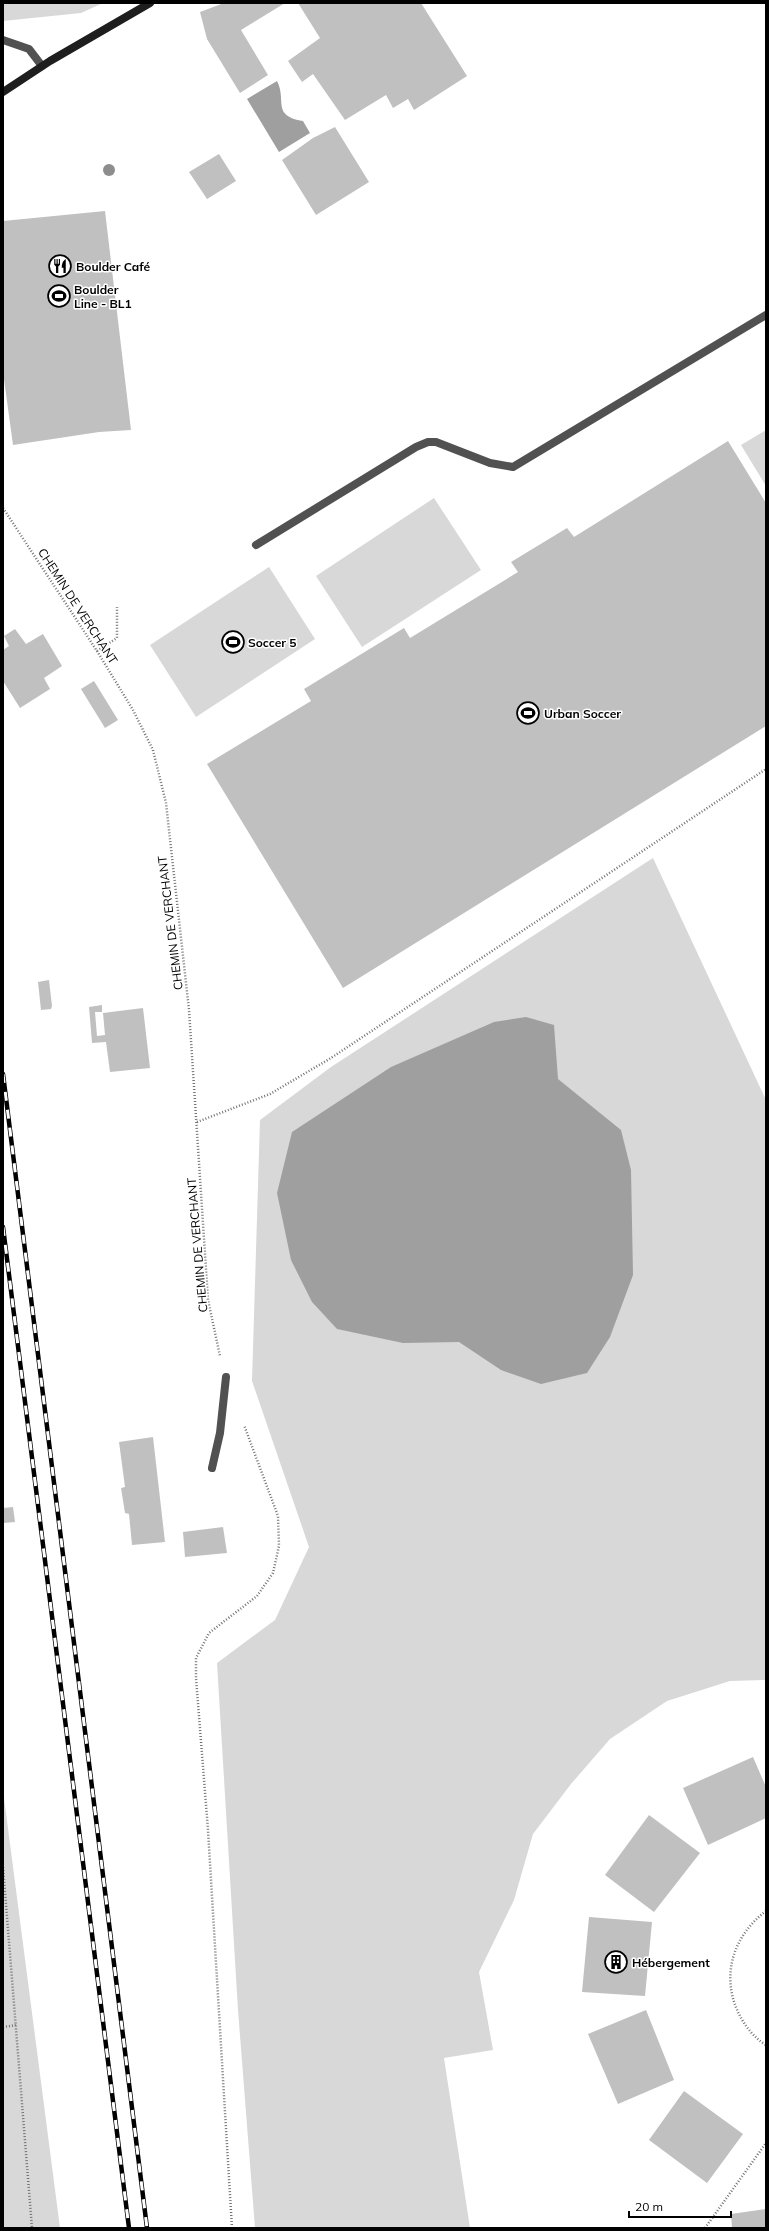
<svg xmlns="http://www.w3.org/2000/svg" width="769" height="2231" font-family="Mulish,sans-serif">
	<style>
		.green { fill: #d8d8d8 }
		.water { fill: #9f9f9f }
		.building { fill: #c0c0c0 }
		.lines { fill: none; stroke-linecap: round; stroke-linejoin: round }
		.path { stroke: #737373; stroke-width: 2.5; stroke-dasharray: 1 2; stroke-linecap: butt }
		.lane { stroke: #515151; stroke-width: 8 }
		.street { stroke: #515151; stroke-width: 8 }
		.secondary { stroke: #1e1e1e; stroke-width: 8 }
		.rail-casing { stroke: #000; stroke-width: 4.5 }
		.rail { stroke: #fff; stroke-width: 3; stroke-dasharray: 9; stroke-linecap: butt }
		.tree { fill: #8d8d8d }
		.labels { text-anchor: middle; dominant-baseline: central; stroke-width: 3; stroke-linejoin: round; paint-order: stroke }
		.poi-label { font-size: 12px; font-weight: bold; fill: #000; stroke: #fff; text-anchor: start }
		.street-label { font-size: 12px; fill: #000; stroke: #fff }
	</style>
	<rect width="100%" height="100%" fill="#fff"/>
	<path class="green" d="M3 3H103L81 13 3 21Z
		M766 430V486L741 445Z
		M434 498 481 570 362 647 316 576Z
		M269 567 315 639 196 717 150 645Z
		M653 858 766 1100V1680L730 1681 667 1701 610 1739 571 1784 533 1834 514 1900 479 1972 493 2050 444 2058 470 2228H255L238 2010 217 1663 275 1620 309 1547 252 1381 260 1120 331 1067Z
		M3 1790 60 2228H3Z"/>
	<path class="water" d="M277 81C287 100 271 116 303 121L310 133 279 152 247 99Z
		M526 1017 554 1025 558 1079 621 1130 631 1170 633 1275 610 1337 587 1373 541 1384 501 1370 459 1342 403 1343 337 1329 312 1302 291 1260 277 1193 292 1132 391 1067 494 1022Z"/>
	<path class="building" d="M224 3H285L241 30 268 75 240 93 207 39 200 12Z
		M298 3H421L467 76 414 110 408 99 393 108 386 95 345 120 313 74 302 82 288 61 320 38Z
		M335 127 369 182 316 215 282 160 313 138Z
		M219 154 236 181 207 199 189 172Z
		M105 211 131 430 99 432 13 445 3 372V221Z
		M728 441 766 503V726L343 988 207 764 311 701 304 689 404 628 410 638 518 572 511 562 567 528 574 537Z
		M15 629 26 644 43 634 62 666 44 678 50 689 20 708 3 681V650L9 646 4 636Z
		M94 681 118 720 105 728 81 689Z
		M49 980 52 1006 51 1009 41 1010 38 982Z
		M102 1005V1012H95L97 1036 105 1035 103 1013 143 1008 150 1068 110 1072 106 1042 92 1043 89 1007Z
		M153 1437 165 1542 132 1545 129 1514 125 1513 121 1488 125 1487 119 1442Z
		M13 1507 15 1522 3 1523V1508Z
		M223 1527 227 1553 185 1557 183 1532Z
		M753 1757 766 1787V1818L708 1845 683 1788Z
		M649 1815 700 1853 654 1912 605 1875Z
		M589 1917 652 1922 645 1996 582 1992Z
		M646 2010 674 2080 618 2104 588 2034Z
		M684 2091 743 2134 707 2183 649 2140Z
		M766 2209V2228H732L731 2214Z"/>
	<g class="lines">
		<path class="path" d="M3 508 97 651 133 710 153 750 166 803 189 1010 208 1300 220 1356
			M97 651 117 638V607
			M197 1122 270 1094 331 1058 766 769
			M3 1867 32 2228
			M766 1911C733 1936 721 1975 738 2012 744 2025 754 2038 766 2045
			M3 2027 17 2025
			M232 2228 208 1830 196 1678V1658L209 1633 257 1596 273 1573 279 1546 278 1516 244 1425
			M705 2228 766 2143"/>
		<path class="lane" d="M256 545 416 447 428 442H436L490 463 513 467 766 315
			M212 1468 220 1433 226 1377"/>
		<path class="street" d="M3 40 29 49 42 66"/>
		<path class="secondary" d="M3 92 50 61 150 3"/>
		<g class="rail-casing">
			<path id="rail" d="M3 1074 147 2228
				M3 1227 129 2228"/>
		</g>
		<use href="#rail" class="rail"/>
	</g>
	<circle class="tree" cx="109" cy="170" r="6"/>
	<defs>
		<g id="restaurant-ring" transform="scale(1.15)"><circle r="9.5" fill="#fff" stroke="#000" stroke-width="1.5"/><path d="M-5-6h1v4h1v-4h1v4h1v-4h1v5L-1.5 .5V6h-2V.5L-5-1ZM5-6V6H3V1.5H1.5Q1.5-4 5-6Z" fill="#000"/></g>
		<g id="stadium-ring" transform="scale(1.15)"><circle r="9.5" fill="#fff" stroke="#000" stroke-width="1.5"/><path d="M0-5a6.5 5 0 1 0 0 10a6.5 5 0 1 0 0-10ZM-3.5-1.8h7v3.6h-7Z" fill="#000"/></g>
		<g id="building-ring" transform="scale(1.15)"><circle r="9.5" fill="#fff" stroke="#000" stroke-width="1.5"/><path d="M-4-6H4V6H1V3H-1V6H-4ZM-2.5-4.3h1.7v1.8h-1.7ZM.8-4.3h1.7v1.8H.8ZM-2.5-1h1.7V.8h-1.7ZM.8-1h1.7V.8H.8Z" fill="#000"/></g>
	</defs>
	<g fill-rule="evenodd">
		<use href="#restaurant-ring" x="60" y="266"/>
		<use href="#stadium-ring" x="59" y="296"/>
		<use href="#stadium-ring" x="233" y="642"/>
		<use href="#stadium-ring" x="528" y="713"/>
		<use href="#building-ring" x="616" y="1962"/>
	</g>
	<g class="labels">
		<g class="poi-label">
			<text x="76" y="266">Boulder Café</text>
			<text x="74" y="289">Boulder<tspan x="74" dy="14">Line - BL1</tspan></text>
			<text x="248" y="642">Soccer 5</text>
			<text x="544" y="713">Urban Soccer</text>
			<text x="632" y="1962">Hébergement</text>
		</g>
		<g class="street-label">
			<text transform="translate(78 606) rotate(57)">CHEMIN DE VERCHANT</text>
			<text transform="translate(170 923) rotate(-97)">CHEMIN DE VERCHANT</text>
			<text transform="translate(197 1245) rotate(-95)">CHEMIN DE VERCHANT</text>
		</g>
	</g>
	<rect width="769" height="2231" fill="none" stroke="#000000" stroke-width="8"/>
	<path d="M629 2211v6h102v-6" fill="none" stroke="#000000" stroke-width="2"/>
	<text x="635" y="2211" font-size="12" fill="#000000" stroke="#ffffff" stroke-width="3" paint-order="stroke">20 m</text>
</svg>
